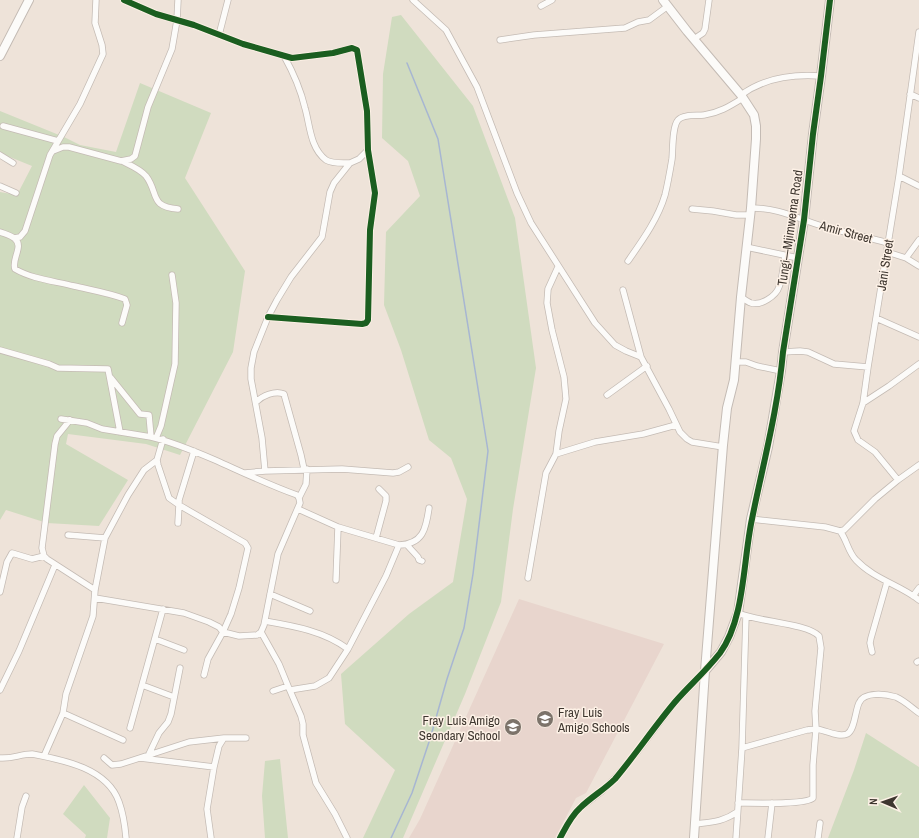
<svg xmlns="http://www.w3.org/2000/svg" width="919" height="838" font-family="'Archivo Narrow',sans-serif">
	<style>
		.education { fill: #e8d5cd }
		.green { fill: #d0dbbf }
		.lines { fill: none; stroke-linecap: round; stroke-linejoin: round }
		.stream { stroke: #a7b6d2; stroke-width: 1.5 }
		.street-casing { stroke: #c4bbb4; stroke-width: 7 }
		.secondary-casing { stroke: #c4bbb4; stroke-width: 10 }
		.street { stroke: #fcfbf9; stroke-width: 5.5 }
		.secondary { stroke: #fcfbf9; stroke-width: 8 }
		.cycleway-casing { stroke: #fdf1e6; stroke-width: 8 }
		.cycleway { stroke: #1b5e20; stroke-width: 6 }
		.labels { text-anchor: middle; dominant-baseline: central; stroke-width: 3; stroke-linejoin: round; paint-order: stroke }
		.street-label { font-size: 13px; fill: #3e362f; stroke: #fdf1e6 }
		.poi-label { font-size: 13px; fill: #3e362f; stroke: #fdf1e6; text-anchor: start }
	</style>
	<rect width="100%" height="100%" fill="#eee3d9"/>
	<path class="education" d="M519 599 664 644 586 793 576 798 555 838H409L420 819Z"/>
	<path class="green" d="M401 15 473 106 515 218 536 368 513 509 501 602 465 694 403 838H363L395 770 345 724 341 674 409 614 453 582 467 499 451 458 429 440 401 350 384 305 386 232 420 196 408 161 382 138 383 74 392 17Z
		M140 83 211 113 185 178 245 271 233 352 180 455 146 444 68 434 66 444 128 480 99 526 47 523 6 510 0 520V192L17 195 32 166 0 153V111L64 137 80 145 116 152Z
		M866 733 919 767V838H828L854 770Z
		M280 759 288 838H265L262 796 265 761Z
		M84 785 110 818 107 838H85L86 835 63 814Z"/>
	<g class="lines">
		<path class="stream" d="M391 838 412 793 430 739 447 679 464 628 473 574 488 451 438 139 407 63"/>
		<g class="street-casing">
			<path id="street" d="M124 0 156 14 194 25 243 44 292 58 333 53 352 48 357 50 367 111 368 150 375 193 370 230 368 320 366 323 362 324 268 317
				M413 0 446 30 477 87 517 193 531 223 595 323 615 345 626 351 641 357
				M541 6 552 0
				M219 35 228 0
				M694 39 703 33 705 29 709 0
				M500 40 534 35 625 28 638 22 649 20 668 6
				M284 56C293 72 301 91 305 108 310 125 310 148 326 160 333 164 342 163 350 163
				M910 94 919 98
				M741 95C764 78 793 74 821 76
				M3 126 58 141
				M53 151 63 147H69L121 161 131 159 135 156 148 107 172 49 177 20 178 0
				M0 155 13 163
				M122 161C130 165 140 169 146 176 159 193 149 207 178 209
				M899 176 919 186
				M0 186 16 193
				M751 208C779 208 796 218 822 226 844 232 866 237 888 243
				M692 209 713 211 736 215H750
				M0 232C5 234 11 235 15 239 24 246 11 260 15 269 32 279 54 281 74 286 91 290 109 293 125 299L127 305 122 323
				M14 238 20 237 25 231 50 155 80 104 103 54 102 45 95 23 96 0
				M746 247 798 258
				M887 252 906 258 919 266
				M906 258 919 240
				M628 261C642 241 658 219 665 195 668 183 670 171 672 159 673 150 672 127 678 120 683 114 697 116 704 115 719 113 730 106 743 98
				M623 290 641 357 669 409 680 432 687 439 692 442 723 447
				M741 297C744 299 748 302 751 303 761 306 776 296 779 287 783 277 783 266 785 256
				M876 318 919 337
				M0 350 49 364 58 368 108 369 120 432
				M783 352 800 351 808 352 834 364 868 367
				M735 362H746L757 366 781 371
				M607 395 647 366
				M256 402C262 396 275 390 284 394L301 455 304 469
				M863 403 889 386 919 364
				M61 419 87 423 102 429 151 437
				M70 420 57 436 55 444 42 548 44 556 47 559 95 590
				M156 438 161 426 175 364 176 303 172 275
				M163 439 157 460 158 465 169 498 179 505 178 523
				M194 451 179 500V505L245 543 248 548 239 588 231 614 223 632 208 659 204 675
				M556 454 595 442 643 434 676 425
				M265 471 342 469 393 473 399 472 408 467
				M245 473 265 471 262 438 251 379V368L254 352 268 317 277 300 291 277 322 237 330 192 334 183 350 163 359 159 368 150
				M898 480 875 452 858 440 854 431 863 403 868 367 899 176 919 32
				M299 498 306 484 307 469
				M298 509 338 527 336 580
				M751 519 825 527 840 531C847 540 848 552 856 560 874 579 900 585 919 600
				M338 527 399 545C423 544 426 529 429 508
				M840 531 844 530 875 499 898 480 919 465
				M68 535 105 538
				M376 538 386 501V496L379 489
				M407 545 418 557 419 560 422 561
				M528 578 546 473 556 454 559 431 566 399 564 377 552 330 547 303 548 289 558 267
				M0 592 7 562 12 553 32 559 44 556
				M270 594 310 611
				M913 596 919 588
				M95 598 184 613 209 622 219 627 223 632 239 636 257 635 261 632 264 625 278 554 300 503 299 498 297 495C269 485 242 472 215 460 194 451 173 442 151 437L149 415 140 414 111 378
				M265 621C294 626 324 631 348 649
				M261 632 279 664 288 686 301 716 303 724V735L316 783 335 814 347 838
				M155 639 184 650
				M872 652 870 643 871 638 887 582
				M917 662 919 661
				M142 685 174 697
				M0 690 19 651 55 565
				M290 690 315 686 329 678 348 649 386 576 399 545
				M273 691 288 686
				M63 713 123 740
				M130 728 163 609
				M742 748 807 730C810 730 813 729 816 729 826 730 838 738 847 734 855 730 855 711 859 703 864 691 886 694 896 697 905 701 912 708 919 713
				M149 754 159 733 168 722 171 714 180 668
				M44 756 63 713 66 694 93 616 95 590 105 538 128 495 144 470 157 460
				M0 758C13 759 20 754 32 754 63 760 107 768 119 802 123 813 125 826 126 838
				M104 758 112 765 121 764 189 742 224 738
				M140 758 214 767 207 809 211 838
				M214 767 219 746 224 738H246
				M738 803C751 803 806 805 813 798V765L816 729 815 711 821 648 819 636C806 623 758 622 738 613
				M695 824C711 822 723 822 737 812
				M17 838 22 807 26 796
				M560 838 572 817 580 808 601 792 615 778 638 751 675 702 705 671
				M736 838 742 748 746 616
				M768 838 772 803
				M818 838 820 823"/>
		</g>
		<g class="secondary-casing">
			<path id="secondary" d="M663 0 687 31 741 95 754 115 756 126V139L751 208 741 297 734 380 727 408 723 445 705 671 694 838
				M0 56 29 0
				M705 671 721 652 729 637 738 613 751 519 768 447 781 371 783 352 804 220 813 134 821 76 830 0"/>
		</g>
		<use href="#street" class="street"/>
		<use href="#secondary" class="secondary"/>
		<g class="cycleway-casing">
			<path id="cycleway" d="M124 0 156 14 194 25 243 44 292 58 333 53 352 48 357 50 367 111 368 150 375 193 370 230 368 320 366 323 362 324 268 317
				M560 838C566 827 571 816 580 808 591 797 604 790 615 779 636 754 654 727 675 702 689 686 706 671 720 653 745 619 743 560 752 519 763 464 778 409 783 352L804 220 813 134 821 76 830 0"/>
		</g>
		<use href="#cycleway" class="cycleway"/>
	</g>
	<defs>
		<g id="school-disc" transform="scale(0.9)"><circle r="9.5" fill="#7c736a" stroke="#fdf1e6"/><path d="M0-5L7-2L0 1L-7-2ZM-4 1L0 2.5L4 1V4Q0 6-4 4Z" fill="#fff"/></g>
	</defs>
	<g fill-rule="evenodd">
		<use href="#school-disc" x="545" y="719"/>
		<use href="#school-disc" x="513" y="727"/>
	</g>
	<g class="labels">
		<g class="street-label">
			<text transform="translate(790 228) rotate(-82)">Tungi—Mjimwema Road</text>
			<text transform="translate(846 232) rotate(15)">Amir Street</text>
			<text transform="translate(885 265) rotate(-81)">Jani Street</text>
		</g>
		<g class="poi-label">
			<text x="558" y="712">Fray Luis<tspan x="558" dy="15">Amigo Schools</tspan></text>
			<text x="500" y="720" text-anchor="end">Fray Luis Amigo<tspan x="500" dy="15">Seondary School</tspan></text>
		</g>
	</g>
	<g transform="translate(883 802) rotate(272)" stroke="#fdf1e6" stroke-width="3" paint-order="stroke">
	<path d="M0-3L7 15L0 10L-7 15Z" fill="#3e362f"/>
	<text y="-6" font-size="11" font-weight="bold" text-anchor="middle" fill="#3e362f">N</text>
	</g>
</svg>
